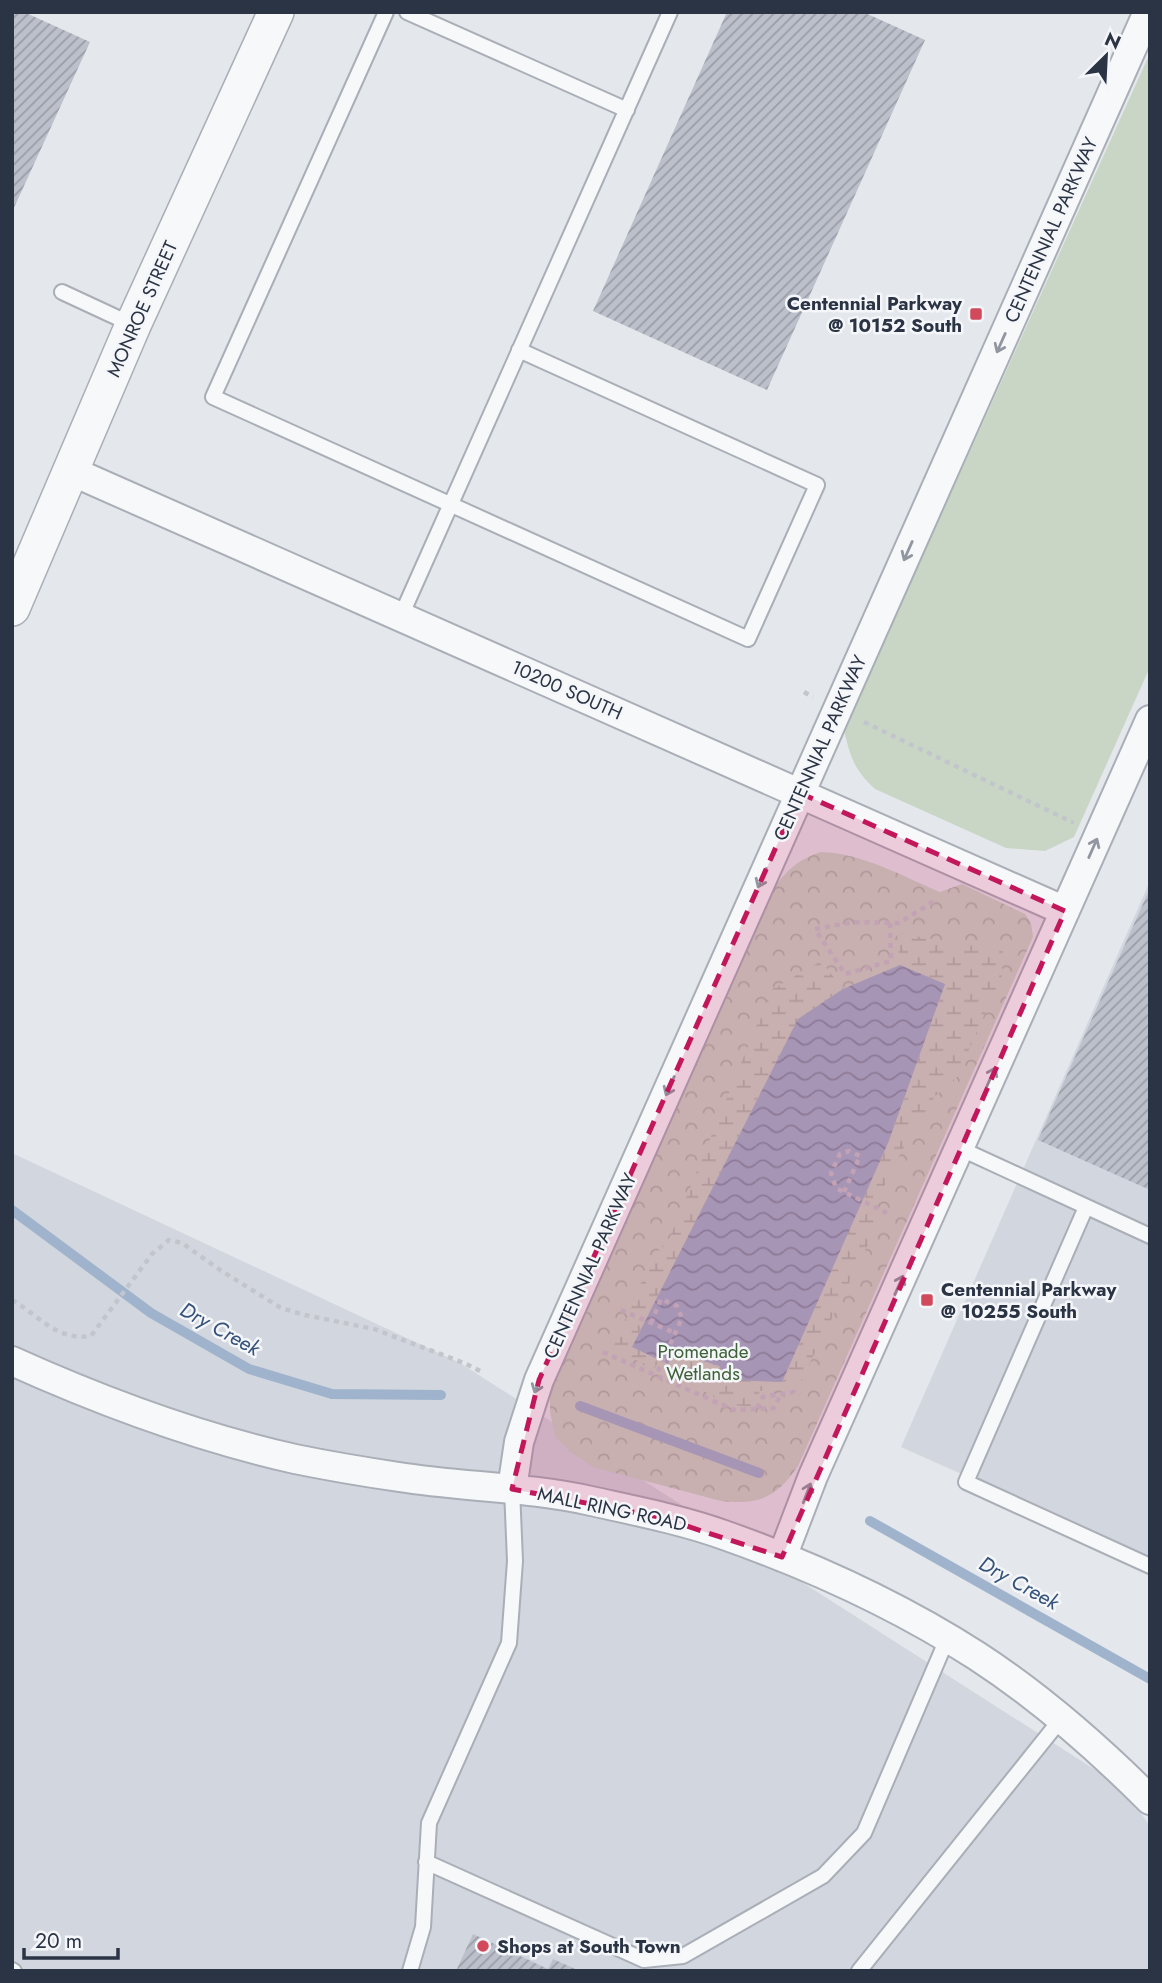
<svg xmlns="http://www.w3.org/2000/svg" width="1162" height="1983" font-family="Jost,sans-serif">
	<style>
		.built { fill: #d2d6de }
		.grass { fill: #c9d6c5 }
		.forest { fill: url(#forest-crowns) }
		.wetland { fill: url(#wetland-marsh) }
		.water { fill: url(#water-waves) }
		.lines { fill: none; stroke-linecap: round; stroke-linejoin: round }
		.stream { stroke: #9fb4cc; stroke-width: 10 }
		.building { fill: url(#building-hatch) }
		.service-casing { stroke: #a9aeb7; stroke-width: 18 }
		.minor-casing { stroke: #a9aeb7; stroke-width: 32 }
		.tertiary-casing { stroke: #a9aeb7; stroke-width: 38 }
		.path { stroke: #c2c5cb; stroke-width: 4.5; stroke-dasharray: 5 5; stroke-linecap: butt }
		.service { stroke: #f7f8fa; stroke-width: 14 }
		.minor { stroke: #f7f8fa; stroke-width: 28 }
		.tertiary { stroke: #f7f8fa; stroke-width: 35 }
		.oneway { stroke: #9196a0 }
		.marked { fill: #c2185b; fill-opacity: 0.2; stroke: #c2185b; stroke-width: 5; stroke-dasharray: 14 9; stroke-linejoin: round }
		.poi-dot { fill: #d1495b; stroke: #f4f6f9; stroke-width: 2.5 }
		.labels { text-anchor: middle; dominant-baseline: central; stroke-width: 5; stroke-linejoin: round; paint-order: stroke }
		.street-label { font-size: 19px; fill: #2b3445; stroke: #f4f6f9 }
		.poi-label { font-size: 19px; font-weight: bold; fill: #2b3445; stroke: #f4f6f9; text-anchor: start }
		.park-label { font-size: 19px; fill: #3f6138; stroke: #f4f6f9 }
		.water-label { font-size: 21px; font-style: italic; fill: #34527a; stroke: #f4f6f9 }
	</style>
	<defs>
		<pattern id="forest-crowns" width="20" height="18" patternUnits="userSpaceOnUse" patternTransform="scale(1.75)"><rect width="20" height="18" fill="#c9d6c5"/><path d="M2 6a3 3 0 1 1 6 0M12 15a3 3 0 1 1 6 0" fill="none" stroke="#adb8ab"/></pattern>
		<pattern id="wetland-marsh" width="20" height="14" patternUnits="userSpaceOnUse" patternTransform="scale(1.75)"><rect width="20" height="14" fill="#c9d6c5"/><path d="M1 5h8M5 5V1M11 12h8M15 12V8" fill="none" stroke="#adb8ab"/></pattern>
		<pattern id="water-waves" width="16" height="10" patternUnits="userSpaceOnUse" patternTransform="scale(1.75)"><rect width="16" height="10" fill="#9fb4cc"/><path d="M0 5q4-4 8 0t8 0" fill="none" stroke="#8293a7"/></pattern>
		<pattern id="building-hatch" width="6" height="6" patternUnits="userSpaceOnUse" patternTransform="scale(1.75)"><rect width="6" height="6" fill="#bbc0ca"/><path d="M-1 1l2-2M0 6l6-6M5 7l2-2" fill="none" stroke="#989da6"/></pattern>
	</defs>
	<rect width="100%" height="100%" fill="#e4e7ec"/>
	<path class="built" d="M1150 881V1558L901 1447Z
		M12 1153 460 1363 1122 1787 1150 1826V1971H12Z"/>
	<path class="grass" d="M1150 53V667L1074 837 1045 851 1006 848 875 789C854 770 850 756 844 730Z"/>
	<path class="forest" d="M821 852C862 853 902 876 940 892L962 884 1025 914 1031 923 1033 937 798 1466C776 1498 759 1505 721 1501L593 1467 569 1451 555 1436 550 1412V1389L773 890C786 870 799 859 821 852Z"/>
	<path class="wetland" d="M897 933 1003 951 1002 975 956 1079 935 1096 899 1156 876 1203 864 1197 888 1143 945 985 900 965Z
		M821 961 843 989 798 1019 647 1317 629 1309 653 1257 670 1237 771 990Z
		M860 1206 882 1216 799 1385 760 1391 752 1407 734 1405 664 1373 674 1351 755 1380 782 1382Z
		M625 1319 642 1327 632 1347 659 1359 655 1368 612 1350Z"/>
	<path class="water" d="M900 965 945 984 888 1143 782 1382 730 1380 719 1366 674 1351 668 1364 632 1347 798 1019 843 989Z"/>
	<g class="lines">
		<path class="stream" d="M12 1210 151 1313 249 1369 332 1394 441 1395
			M580 1406 759 1473
			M870 1521 1150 1679"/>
	</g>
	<path class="building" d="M12 12H24L90 42 12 212Z
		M727 12H863L925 40 767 390 593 311Z
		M1150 888V1190L1038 1140Z
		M473 1934 548 1969 553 1959 580 1971H456Z"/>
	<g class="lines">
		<g class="service-casing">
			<path id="service" d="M386 12 213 397 748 639 817 485 519 350
				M407 12 627 110
				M62 292 133 325
				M401 616 670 12
				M959 1148 1150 1236
				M1086 1207 966 1482 1150 1566
				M426 1862 644 1960 683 1956 823 1876 864 1833 947 1639
				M12 1970 14 1971
				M410 1971 423 1927 429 1823 509 1643 515 1561 512 1489
				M859 1971 1061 1719"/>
		</g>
		<g class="minor-casing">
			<path id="minor" d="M69 470 1065 911
				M12 1361C103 1402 197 1437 295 1459 329 1466 365 1472 399 1477 463 1487 528 1487 591 1501 636 1511 682 1520 724 1535 812 1566 899 1606 977 1656 1040 1697 1097 1747 1150 1800
				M512 1489 519 1442 539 1380 1148 12
				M782 1557 813 1476 1150 720"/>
		</g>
		<g class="tertiary-casing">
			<path id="tertiary" d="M12 608 133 325 276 12"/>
		</g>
		<path class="path" d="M804 692 813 697
			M864 722 1072 822 1073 821
			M890 923 891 961 845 974 815 929 853 922 899 923 936 900
			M844 1192 860 1156 849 1151 840 1154 831 1173 836 1188 844 1192 887 1213
			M12 1300C40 1316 56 1341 91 1336L152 1254 169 1240 182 1243 220 1270 281 1308 305 1315 374 1329 464 1363 484 1373
			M621 1310 675 1333
			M651 1323 661 1299 677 1306 682 1318 656 1376
			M603 1352 734 1410 774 1408 781 1394
			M757 1408 763 1397 794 1392 800 1395"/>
		<use href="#service" class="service"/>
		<use href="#minor" class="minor"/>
		<use href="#tertiary" class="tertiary"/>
	</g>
	<defs><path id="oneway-shaft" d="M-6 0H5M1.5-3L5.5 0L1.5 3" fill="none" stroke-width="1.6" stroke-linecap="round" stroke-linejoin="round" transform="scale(1.75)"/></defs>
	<g class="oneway">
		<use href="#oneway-shaft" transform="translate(1001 343) rotate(114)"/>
		<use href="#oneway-shaft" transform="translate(908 551) rotate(114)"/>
		<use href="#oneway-shaft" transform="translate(1093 848) rotate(-66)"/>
		<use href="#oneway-shaft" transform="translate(762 878) rotate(114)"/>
		<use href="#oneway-shaft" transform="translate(991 1077) rotate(-66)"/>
		<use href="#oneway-shaft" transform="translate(670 1086) rotate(114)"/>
		<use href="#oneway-shaft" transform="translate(899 1285) rotate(-66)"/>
		<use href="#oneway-shaft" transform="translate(538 1383) rotate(110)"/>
		<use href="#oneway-shaft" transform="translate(807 1493) rotate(-69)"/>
	</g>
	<path class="marked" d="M800 793 1065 911 782 1557 659 1517 512 1489 539 1380Z"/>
	<g class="poi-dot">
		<rect x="969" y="307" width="14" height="14" rx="3.5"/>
		<rect x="920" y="1293" width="14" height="14" rx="3.5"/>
		<circle cx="483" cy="1946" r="7"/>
	</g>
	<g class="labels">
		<g class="street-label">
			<text transform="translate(1051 230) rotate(-66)">CENTENNIAL PARKWAY</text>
			<text transform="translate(142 309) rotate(-66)">MONROE STREET</text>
			<text transform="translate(567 690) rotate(24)">10200 SOUTH</text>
			<text transform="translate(820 748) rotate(-66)">CENTENNIAL PARKWAY</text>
			<text transform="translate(590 1266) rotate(-66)">CENTENNIAL PARKWAY</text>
			<text transform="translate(612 1509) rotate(12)">MALL RING ROAD</text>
		</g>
		<g class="poi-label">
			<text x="962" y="303" text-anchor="end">Centennial Parkway<tspan x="962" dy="22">@ 10152 South</tspan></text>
			<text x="941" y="1289">Centennial Parkway<tspan x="941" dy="22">@ 10255 South</tspan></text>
			<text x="497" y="1946">Shops at South Town</text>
		</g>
		<g class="park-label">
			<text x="703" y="1351">Promenade<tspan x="703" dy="22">Wetlands</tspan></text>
		</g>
		<g class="water-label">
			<text transform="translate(220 1329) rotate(29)">Dry Creek</text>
			<text transform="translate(1019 1583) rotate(29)">Dry Creek</text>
		</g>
	</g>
	<rect width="1162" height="1983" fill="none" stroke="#2b3445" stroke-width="28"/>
	<g transform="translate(1106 56) rotate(24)" stroke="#f4f6f9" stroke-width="5" paint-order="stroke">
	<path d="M0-5L12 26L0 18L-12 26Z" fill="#2b3445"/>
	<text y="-10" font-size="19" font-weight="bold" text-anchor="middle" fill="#2b3445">N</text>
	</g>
	<path d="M24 1948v10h94v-10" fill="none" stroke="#2b3445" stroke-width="3.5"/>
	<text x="35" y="1948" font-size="21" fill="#2b3445" stroke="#f4f6f9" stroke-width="5" paint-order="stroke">20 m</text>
</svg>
